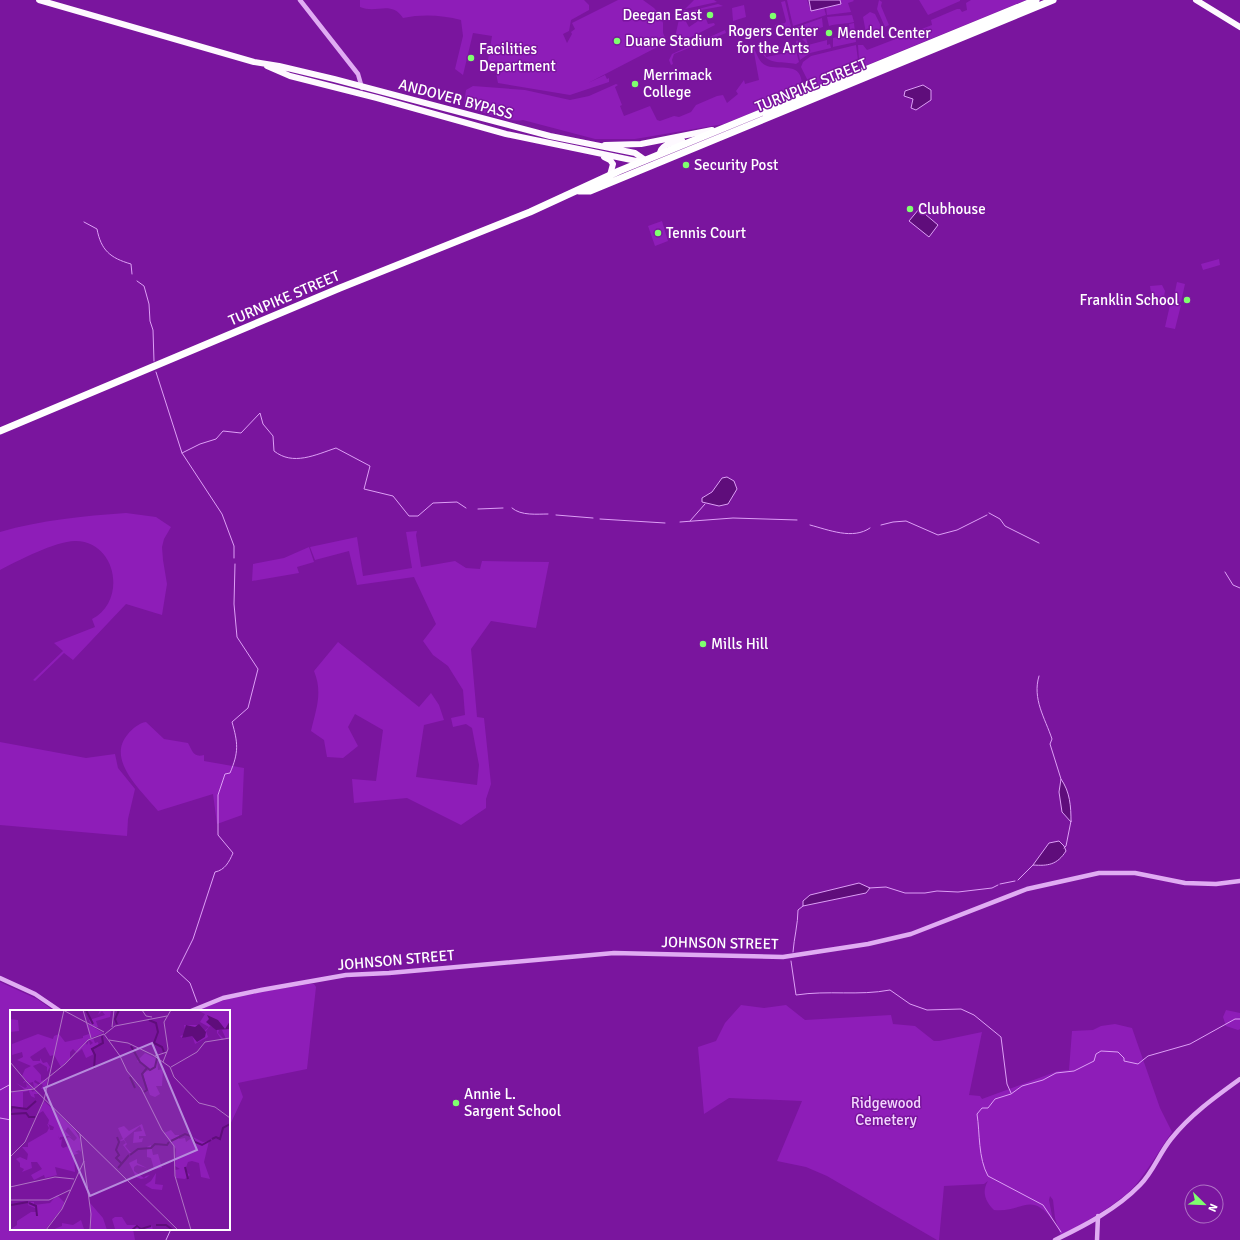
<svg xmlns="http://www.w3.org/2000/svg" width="1240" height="1240" font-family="Signika,sans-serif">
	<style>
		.green { fill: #8e1db8 }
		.water { fill: #5f0d7b; stroke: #dd9ff6 }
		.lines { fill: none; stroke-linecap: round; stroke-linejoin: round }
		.stream { stroke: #dd9ff6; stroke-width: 1 }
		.minor { stroke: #e0acf3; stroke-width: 4.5 }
		.major { stroke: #fef9ff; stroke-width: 6 }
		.highway { stroke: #fff; stroke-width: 7 }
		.poi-dot { fill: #7fff6f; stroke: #7a159e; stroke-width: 1.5 }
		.labels { text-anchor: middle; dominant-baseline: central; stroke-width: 3; stroke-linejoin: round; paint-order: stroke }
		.poi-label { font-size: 15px; fill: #fff; stroke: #7a159e; text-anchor: start }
		.street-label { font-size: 15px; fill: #fff; stroke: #7a159e }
		.park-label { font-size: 15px; fill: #f2d5fd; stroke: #7a159e }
		.inset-river { fill: none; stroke: #5f0d7b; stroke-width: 2 }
		.inset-road { fill: none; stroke: #af73c5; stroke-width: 1 }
		.view { fill: #b68bdc; fill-opacity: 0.15; stroke: #b68bdc; stroke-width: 2 }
		.inset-edge { fill: none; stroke: #fff; stroke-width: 2 }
	</style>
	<rect width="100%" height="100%" fill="#7a159e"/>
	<path class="green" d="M360 0H584L589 5V10L571 20 569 31 563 34 567 43 572 34 571 32 575 29 572 23 618 0H643L654 8 660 15 663 23V33L667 42 588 83 605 75 607 79 609 78V82L570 95 498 83 494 64 488 60 492 36 473 33 463 75 455 69 463 36 461 20C442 15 422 14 403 18 391 0 377 14 360 7Z
		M694 0H714L717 2 685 9Z
		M787 0H807L811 11 824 8 826 15 793 26Z
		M840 0H853L854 1 848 3 851 12 827 15 826 8 841 4Z
		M879 0 882 2 881 6 889 25 885 27 877 9Z
		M919 0H960V1L928 15Z
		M971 0H1026L862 67 859 60 858 45H863L867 50 932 25 931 20 957 9H960L962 12 967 10 966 3Z
		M785 1 791 27 776 31 775 25 785 23 786 21 781 2Z
		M718 4 723 6 696 11 685 20 689 27 698 21 706 19 708 24 714 23 715 25 673 46 680 15 684 10 690 11Z
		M744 5 746 17 733 21 732 8Z
		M870 12 875 14 882 28 866 33 863 17Z
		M852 15 854 22C848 24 838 23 829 26L827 17Z
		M822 18 823 27 795 36 794 28Z
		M854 23 856 42 833 47V38L851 34 849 24Z
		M725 30 726 33 674 54 672 60 673 64 671 65 669 60 672 54Z
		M806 38 808 45 827 40V45L830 44 831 48 810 53 800 60 796 42 797 40 803 46 806 43 802 39Z
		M762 45 766 57 796 51 799 62 796 64C782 61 764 66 760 47Z
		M856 45 858 60 861 69 819 86H813L808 81 801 67 803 62 811 56Z
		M753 47C757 53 758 61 765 65 776 71 797 62 801 78 802 83 803 86 802 91L800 93 724 124 635 139H595L523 120C506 123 483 112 467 107L464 104 466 90 473 86 525 90 570 100 589 96 616 84 618 85 615 87 622 105 620 106 624 116 650 106 657 120 660 121 674 116 679 117 691 112 696 105 717 96 723 95 727 103 738 94 736 91 744 80 745 84 759 80Z
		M662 221 668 241 655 246 648 226Z
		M1219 259 1220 265 1203 270 1201 264Z
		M1177 282 1185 284 1181 302 1173 301Z
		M1162 285 1165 291 1164 297 1159 300 1152 299 1150 286Z
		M1170 305H1181L1175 329 1165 327Z
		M126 513 156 517 171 527 164 539 162 547 163 560 167 584 162 615 126 604 73 660 64 653 35 681 33 680 63 651 54 643 95 627 92 619C127 601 117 542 76 541 58 540 17 561 0 570V532C41 520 83 516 126 513Z
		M417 531 416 535 421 567 455 561 466 568 480 569 482 561 549 562 536 628 491 621 471 649 477 717 484 718 491 784 486 799V808L461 825 407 798 354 803 352 779 376 781 383 730 355 714 348 727 358 746 343 758 327 757 324 740 311 731C316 709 323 693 314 671L338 642 419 707 431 693 439 705 444 720 424 725 416 777 477 785 479 765 472 728 466 724 453 727 451 718 465 715 463 690 448 666 433 655 423 641 436 624 414 577 357 585 349 551 315 560 310 547 357 537 363 576 412 568 406 532Z
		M309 547 314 562 297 567 299 573 252 581 253 564 284 558Z
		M146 722 164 739 188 743C192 750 193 758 204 755V761L244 768 242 815 217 824 213 794 158 811C143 792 105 760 128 734 132 729 139 723 146 722Z
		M0 742 86 758 115 754 118 768 135 789 128 819 127 836 0 825Z
		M0 982 37 999 54 1011H11V1229H133L135 1240H0Z
		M309 984H314L316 987 307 1069 238 1083 243 1097 229 1127V1011H198C231 993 273 991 309 984Z
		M741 1005 764 1008 786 1005 805 1020 891 1015 893 1024 915 1026 934 1041H939L982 1032 969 1095 980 1096 982 1099 1058 1071 1069 1070 1072 1031 1093 1030 1101 1026 1115 1024 1132 1028 1160 1108 1172 1132C1159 1150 1148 1171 1133 1188 1114 1207 1083 1222 1061 1237L1055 1218 1053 1200 1050 1196 1049 1200 1053 1221C1031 1190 1022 1213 994 1210 986 1202 981 1192 988 1181L984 1184 944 1186 939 1240H937L827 1176 806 1167 777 1161 802 1101 729 1098 704 1114 698 1047 716 1041 725 1023Z
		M1226 1010 1240 1013V1029L1238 1030 1226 1026 1223 1017Z"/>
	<path class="water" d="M809 0H840L841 4 811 11Z
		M923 85 931 90V100L916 110 911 108 913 99 904 96 905 91Z
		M919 209 938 225 929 237 909 221Z
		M727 477 734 481 737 489 728 504 719 506 702 502V498L712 492 722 478Z
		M1061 779C1070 792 1071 806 1071 822L1062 812 1059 792Z
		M1059 841 1064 846 1066 851C1057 865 1048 866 1033 865L1049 843Z
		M859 883 870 888 866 893 803 906V901L810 895Z"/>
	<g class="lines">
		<path class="stream" d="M84 222 97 229C101 250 110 258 131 264L132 274
			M137 281 144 286 149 304 150 321 153 330 154 361
			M156 372 182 453 222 514 234 546V558
			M182 453 200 444 216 439 223 431 241 433 260 413 263 424 273 436 274 451C293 466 315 455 336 448L370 466 364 489 393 496 409 516H418L433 503 457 502 466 508
			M512 508C521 516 537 514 548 514
			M478 509 503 508
			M989 513 1000 519 1005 526 1039 543
			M556 515 593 518
			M600 519 665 523
			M690 521 705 504
			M680 522 733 518 797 520
			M810 525C829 530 853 540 870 528
			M881 525 893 522 906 521 938 535 957 530 987 515
			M1225 572 1233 585 1240 588
			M1039 676C1032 699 1045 718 1052 739L1050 744 1061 779
			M1064 848 1066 846 1071 821
			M1018 880 1033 865
			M1000 884 1015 881
			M869 888 886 887 905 893H925L937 891 958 892 992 888 998 885
			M793 952C794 938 798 924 798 910L803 906
			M791 961 796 995C828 990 859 996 890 990L910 1004 927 1010 961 1009 974 1015 1001 1037 1007 1084 1011 1093
			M197 1002 190 983 177 971 193 939 215 872C225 870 229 862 233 853L218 835V795L225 774 230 773C239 752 238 743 232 722L248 708 258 669 237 637 234 604 235 564
			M0 1090 11 1084
			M0 1118 11 1120
			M1061 1232 1043 1205 988 1176C978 1158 980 1133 977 1114L982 1108H988L995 1099 1011 1094 1022 1086 1043 1080 1056 1073 1074 1071 1094 1061 1096 1054 1101 1051 1118 1052 1124 1058V1061L1138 1064 1148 1056 1190 1044 1235 1019H1240
			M166 1240 171 1229"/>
		<path class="minor" d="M300 0 358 74 362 88
			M0 978 35 994 60 1011
			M191 1011 223 998 261 990 346 975 389 973 614 953 783 957 868 944 911 934 1027 889 1099 873H1135L1185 883 1216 884 1240 881
			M1055 1240C1084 1226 1117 1209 1140 1185 1153 1172 1159 1154 1171 1139 1190 1115 1215 1097 1240 1079
			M1097 1240 1098 1216"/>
		<path class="major" d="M39 0 254 62 279 66 334 79 550 136 635 153 645 160
			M1196 0 1240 27
			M267 66 290 76 377 98 506 134 641 162
			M605 145 641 144 712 130
			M660 154C660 144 674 143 682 140
			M604 157 610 160 613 164 610 175"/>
		<path class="highway" d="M579 191H590L1053 0
			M0 431 340 288 530 212 619 171 1036 0"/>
	</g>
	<g class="poi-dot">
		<circle cx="710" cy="15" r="4"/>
		<circle cx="773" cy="16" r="4"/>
		<circle cx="829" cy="33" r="4"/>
		<circle cx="617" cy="41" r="4"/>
		<circle cx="471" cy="58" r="4"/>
		<circle cx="635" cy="84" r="4"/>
		<circle cx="686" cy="165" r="4"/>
		<circle cx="910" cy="209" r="4"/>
		<circle cx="658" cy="233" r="4"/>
		<circle cx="1187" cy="300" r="4"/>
		<circle cx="703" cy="644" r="4"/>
		<circle cx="456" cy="1103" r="4"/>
	</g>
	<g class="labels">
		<g class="poi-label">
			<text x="702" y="15" text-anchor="end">Deegan East</text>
			<text x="773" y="31" text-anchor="middle">Rogers Center<tspan x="773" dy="17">for the Arts</tspan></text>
			<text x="837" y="33">Mendel Center</text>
			<text x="625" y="41">Duane Stadium</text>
			<text x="479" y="49">Facilities<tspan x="479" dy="17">Department</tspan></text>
			<text x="643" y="75">Merrimack<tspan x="643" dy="17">College</tspan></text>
			<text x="694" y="165">Security Post</text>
			<text x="918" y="209">Clubhouse</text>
			<text x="666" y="233">Tennis Court</text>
			<text x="1179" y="300" text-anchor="end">Franklin School</text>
			<text x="711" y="644">Mills Hill</text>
			<text x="464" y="1094">Annie L.<tspan x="464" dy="17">Sargent School</tspan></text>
		</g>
		<g class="street-label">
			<text transform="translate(811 85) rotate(-22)">TURNPIKE STREET</text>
			<text transform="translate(456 99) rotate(15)">ANDOVER BYPASS</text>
			<text transform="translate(284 298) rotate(-23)">TURNPIKE STREET</text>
			<text transform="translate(720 943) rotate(1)">JOHNSON STREET</text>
			<text transform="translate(396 960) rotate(-5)">JOHNSON STREET</text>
		</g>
		<g class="park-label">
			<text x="886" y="1103">Ridgewood<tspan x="886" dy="17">Cemetery</tspan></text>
		</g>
	</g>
	<g transform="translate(10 1010)">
		<rect width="220" height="220" fill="#7a159e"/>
		<path d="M90 0H101L100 7 86 11 88 17 85 18 81 15 79 10 95 5 92 1 88 5ZM187 0H220V28L216 29 212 20H209L208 23 214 29 212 30 207 23V18L200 16 196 21 198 27 185 34 182 25 172 28 170 26 176 24 174 15H187L194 21 199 17 190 12 195 4ZM0 9 8 10 9 21 0 22ZM76 13 93 23 81 28 76 33 77 35 79 30 80 35 83 33 80 30 83 28 85 33 88 32 89 36 81 39 84 44 76 48 72 39 67 43 63 39 60 42V49L51 57 44 45 40 46 35 37 20 47 23 51H30V48L33 53 37 52 40 57 37 62V57L30 53 23 56 31 65V71L38 68 36 77 34 76 33 79H31L33 75 25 70 24 72 29 75 24 78 20 74 24 77 23 72 19 73 12 66 15 59 21 56 7 50 13 47 12 42 2 45V34L28 24 43 29 44 26 49 24 55 32 73 28V26L79 24 80 27ZM135 43 147 49 148 60 153 59 152 76H146L150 84 145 87 140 85 135 71 133 63 139 60 127 51ZM14 71H15L23 78 21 80 23 82 24 80 29 84H24L25 88 21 86 17 77 18 81 13 82V98L2 96V82L15 80 6 73 15 78 17 77 16 74 20 77 15 72 13 73ZM34 91 64 119 70 129 71 142 69 140 65 142 69 143 64 145 65 162 45 157 47 165 35 168 34 165 24 170 21 165 32 159 27 152H21L22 158 12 162 14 159 10 157V153L6 149 10 147 17 150 18 144 12 137H18V133L37 122 39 118 37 114 39 115 40 120H43L44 117 38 114 39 110 33 101 28 104ZM58 117 67 128 64 131 59 127 57 128 58 136 53 138 51 136 52 129 50 130 48 126 50 129V127L59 126 62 128 55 121ZM132 114 136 126H129V129L133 128 132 132 123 133 124 122 132 121 130 116 114 129 117 134 115 136 121 143H119L113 135 116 133 114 130 111 131 110 130 113 129 108 118 114 116 119 121ZM161 120 165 125H169V129L175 128 176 132 183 127 193 132 199 131 194 152 200 169 191 167 189 153 182 151 178 152 175 160 180 165 175 169 166 168 165 160 170 159 165 156 166 139 154 123ZM141 135 143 145 148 144 152 158 144 159 141 148 137 147V137ZM127 149V153L137 158 127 155 124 157V161L134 168 136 166 140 165V159V165L136 168 131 169 126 167 119 153ZM146 163 145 174 153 175 152 180 142 179 135 175 141 171ZM47 185 54 192 53 197 35 220 1 219 7 215V211L21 202H27V199L18 195 19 192H24V195L40 193ZM80 193 93 208 97 220H81ZM105 207H112L117 215H128L131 218 142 216 143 220H102L105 219 102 209ZM71 210 74 219 79 220H42L52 216V213L63 215Z" fill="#8e1db8" fill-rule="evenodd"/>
		<path d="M197 5 208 10 215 19 220 11V19L206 20 196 12 199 9ZM189 14 196 22 195 27 187 32 182 26 172 28 176 15 185 17Z" fill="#5f0d7b"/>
		<path class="inset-river" d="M76 0 83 14M139 10 146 13 148 22 144 33 152 37 154 42M107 14 105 9 109 0M121 36 130 52 140 60 145 57 147 48M84 59 85 45 82 39 93 33 92 26M120 67 125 78M134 82 137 80 132 64 137 58M0 103 2 97 17 99 26 91M1 104 16 103 19 107H25M107 127 109 132 106 140 109 145 106 148 112 154M202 129 206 127 210 129 213 118 220 114M161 131 175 124 181 126 185 132 192 135 201 130M120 145 128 139 141 138 145 134 157 135 159 132M175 157 178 169M108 158 119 145M19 193 26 196 27 206M1 195 18 192M146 215H156L163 220M122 220 127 216 131 219 141 216"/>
		<path class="inset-road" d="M53 0 94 22M73 0 81 28M132 0 136 6 142 7M102 17 104 0M94 24 110 46 117 61 131 78 152 120 164 136 165 166 181 220M95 24 105 16 157 6M0 26V50M99 30 118 33 143 45 160 57 164 67 189 93 205 97 220 108M145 46 157 42M0 52 16 71 168 220M153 52 158 39 154 12 161 0M161 57 187 42 195 32 220 28M24 79 55 54 78 30 94 24M0 82 24 79M70 124 81 204 80 220M0 147 15 132 34 90 54 0M0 177 45 167 64 169M0 190H39L60 180M36 220 52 199 74 151"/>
		<path class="view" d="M142 33 187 140 80 186 34 78Z"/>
		<rect width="220" height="220" class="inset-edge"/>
	</g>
	<g transform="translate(1204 1204) rotate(113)"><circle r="19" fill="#7a159e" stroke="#af73c5"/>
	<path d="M0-3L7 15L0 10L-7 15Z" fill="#7fff6f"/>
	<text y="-6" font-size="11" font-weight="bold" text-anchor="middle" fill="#ffffff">N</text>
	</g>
</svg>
